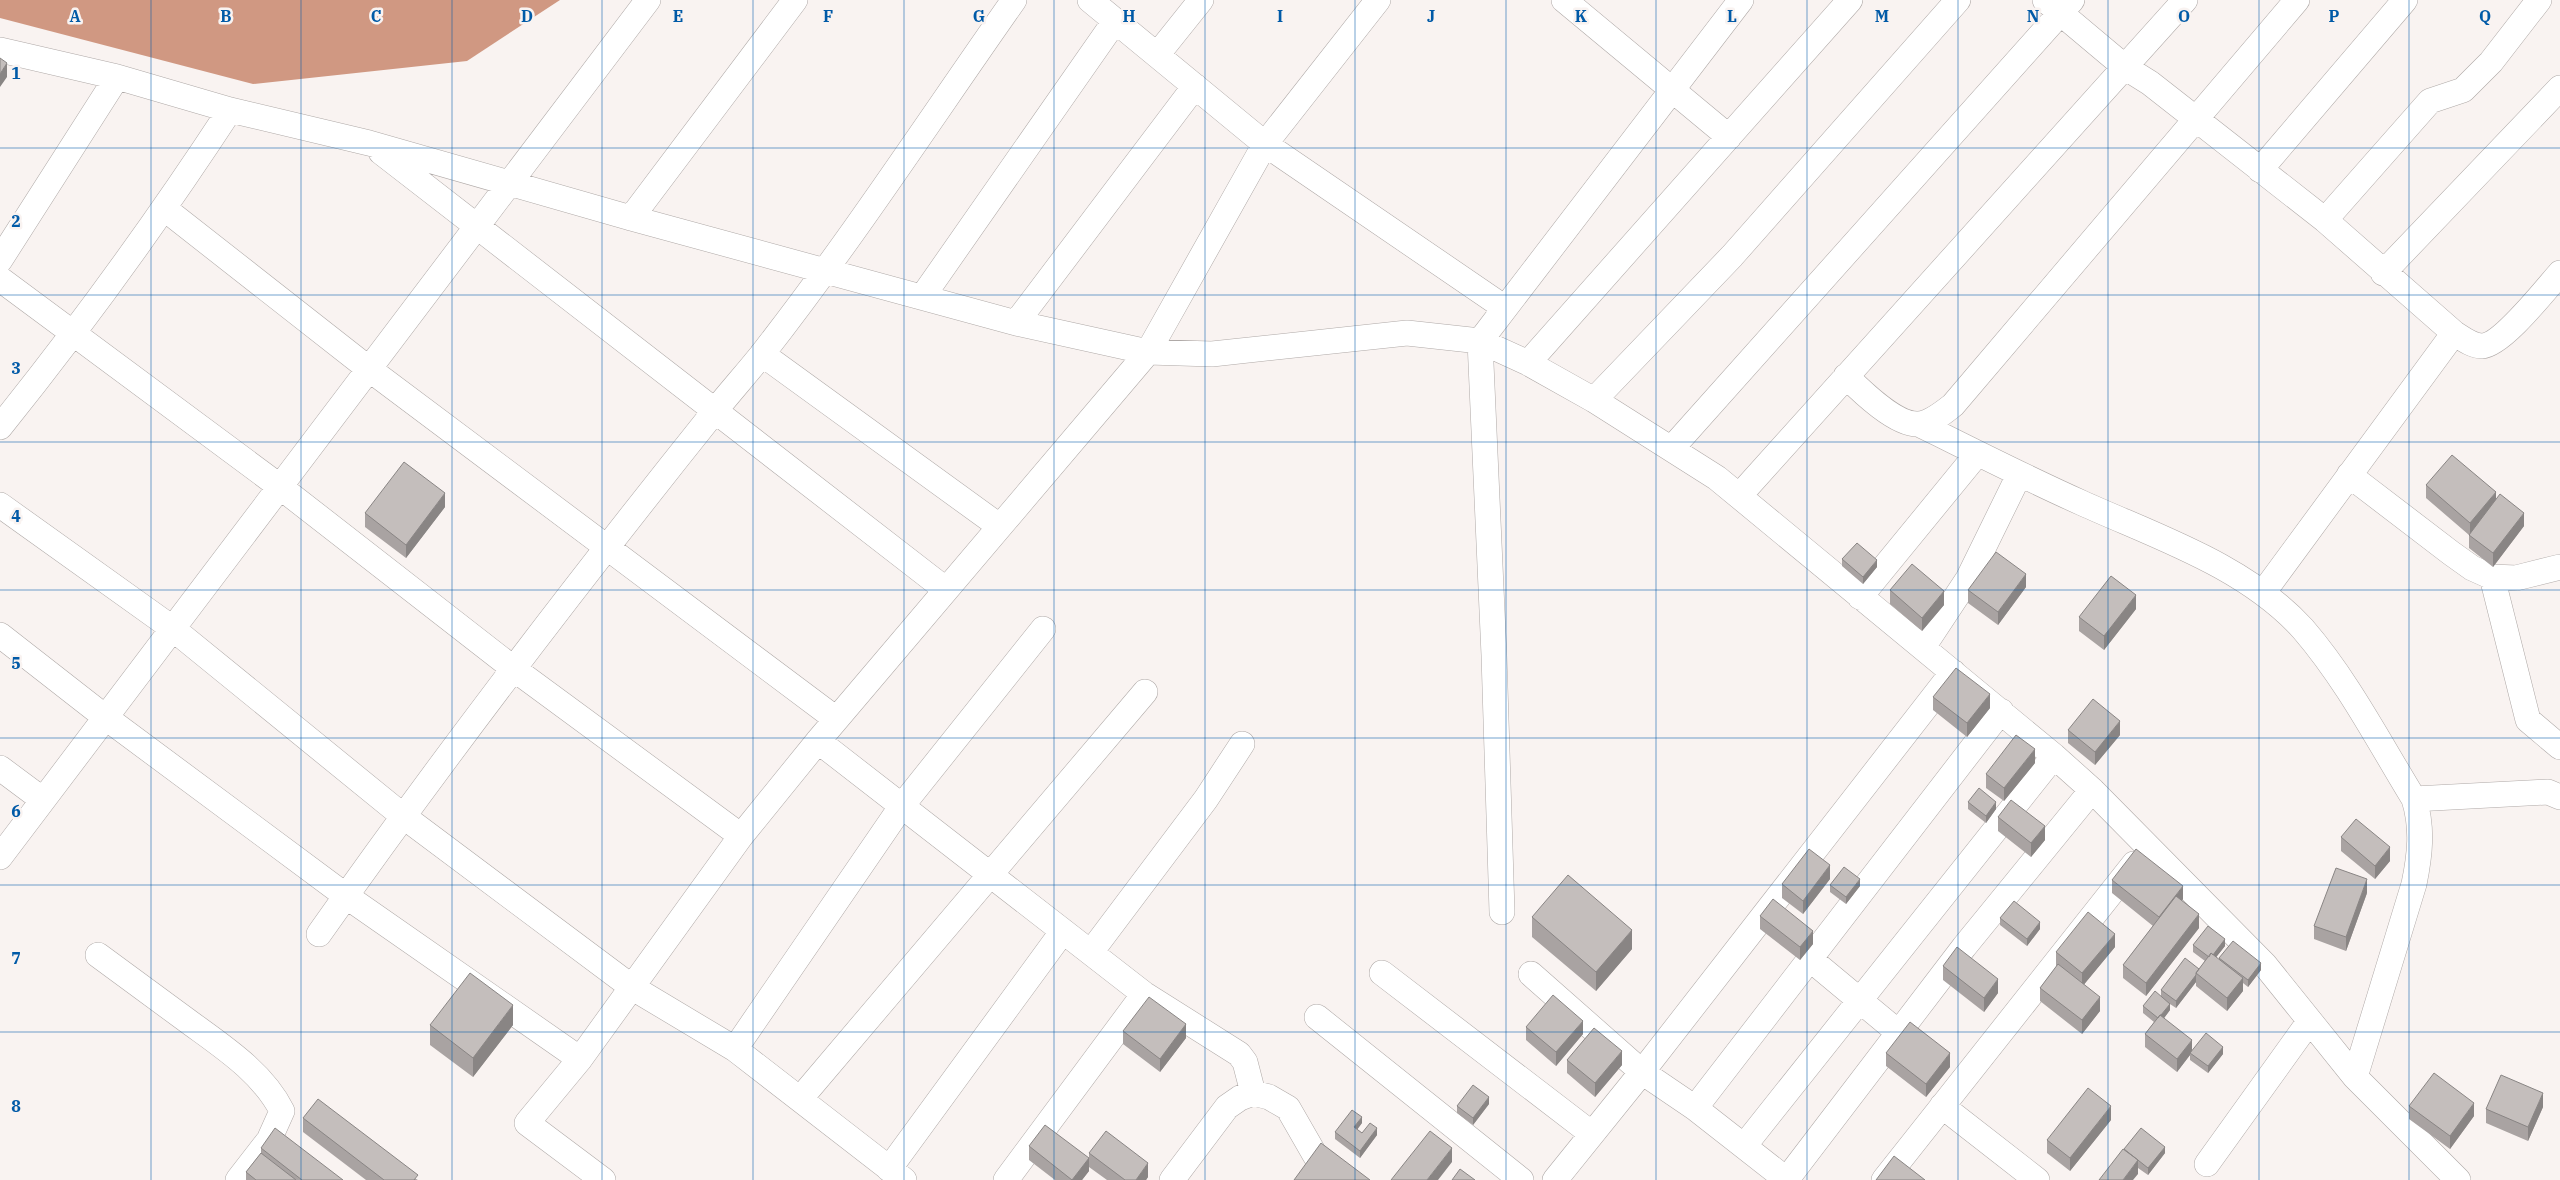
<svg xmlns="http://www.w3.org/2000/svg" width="2560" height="1180" font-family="'IBM Plex Serif',serif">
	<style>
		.water { fill: #d09882 }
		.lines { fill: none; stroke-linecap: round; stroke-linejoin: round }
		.minor-casing { stroke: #afa9a7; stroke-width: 26 }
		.minor { stroke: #fff; stroke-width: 25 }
		.wall { fill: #a9a3a2 }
		.shaded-wall { fill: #898584 }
		.building { fill: #c4bebc; stroke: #898584 }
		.grid { fill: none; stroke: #005aa7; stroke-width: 1; stroke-opacity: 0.55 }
		.grid-label { font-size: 16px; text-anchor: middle; font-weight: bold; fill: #005aa7; stroke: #f9f3f1; stroke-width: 5; stroke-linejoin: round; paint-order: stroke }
	</style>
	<rect width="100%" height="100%" fill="#f9f3f1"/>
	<path class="water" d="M0 0H560L467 61 253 84 0 18Z"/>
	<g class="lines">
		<g class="minor-casing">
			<path id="minor" d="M1090 0 1265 144 1505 308
				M1564 0 1729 137
				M2045 0 2126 68 2150 83 2325 220 2454 333C2462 338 2472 346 2482 346 2502 345 2545 290 2560 273
				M0 50 117 77 230 110 369 143 631 218 1016 323 1148 352 1212 354 1407 333 1480 341 1528 363 1594 400 1717 478 2054 756 2092 790 2265 965 2355 1077 2458 1180
				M1157 55 1201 0
				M381 152 945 589
				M2260 170 2405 0
				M165 209 369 369 836 719
				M631 218 795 0
				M2325 220 2430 101 2463 90 2491 62 2539 0
				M0 260 117 77
				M2383 273 2560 88
				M0 279 279 486 514 669 741 836
				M923 296 1115 21
				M1016 323 1195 86
				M762 354 999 526
				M1528 363 1850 0
				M1846 376C1861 391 1897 426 1919 424 1931 423 1944 412 1953 405L2297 0
				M1594 400 1732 256 1958 0
				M1919 424C1973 451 2026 478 2082 503 2157 537 2246 566 2303 629 2347 680 2379 742 2414 799 2423 828 2420 855 2414 884L2355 1077
				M0 427C82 325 158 220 230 110
				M1672 448 2072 0
				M2349 475 2451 553 2472 568 2492 577 2516 578 2560 567
				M1739 496 2185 0
				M0 505 172 628 403 816 633 988 735 1049 904 1180
				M2492 577 2528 720 2560 747
				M2263 593 2454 333
				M1860 597 1977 454
				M0 635 105 717 346 896 580 1059
				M1923 647 1968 579 2019 475
				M818 741 1144 994 1239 1054 1245 1062 1253 1093
				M0 768 43 800
				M2414 799 2548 792 2560 797
				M0 857 648 0
				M1502 912 1494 655 1480 341 1741 0
				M319 934C445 755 578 582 714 412 730 392 747 373 763 353 852 239 931 118 1014 0
				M1091 952 1206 799 1242 744
				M98 955C127 976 156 998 185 1019 220 1045 262 1071 282 1111L269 1140 238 1180
				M1810 959 1899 1033
				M1382 973 1592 1134
				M1531 974 1642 1072 1695 1108 1787 1180
				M1317 1017 1521 1180
				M735 1049 901 807 1043 629
				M800 1099 1145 692
				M1942 1106 2037 1180
				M1695 1108 2001 711
				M1744 1146 2054 756
				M2207 1164 2309 1022
				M889 1169 1063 931
				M1787 1179 1964 947 2092 790
				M603 1180 527 1123 580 1059 741 836 818 741 1148 352 1265 144 1378 0
				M1006 1180 1144 994
				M1172 1180 1227 1107 1240 1098 1253 1093 1269 1097 1288 1108 1315 1155 1346 1180
				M1555 1180 1642 1072 1953 672
				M1884 1180 2134 864"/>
		</g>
		<use href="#minor" class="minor"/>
	</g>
	<path class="wall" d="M2426 485 2496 500 2524 526 2493 567 2469 548V535L2426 498Z
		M445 507 406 558 365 527V513Z
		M1842 559 1877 567 1863 584 1842 566Z
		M2026 587 1998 625 1968 603V590Z
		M1890 590 1944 605 1922 631 1890 604Z
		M2136 609 2104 650 2079 631V617Z
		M1933 697 1990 708 1967 737 1933 710Z
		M2068 730 2120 735 2095 765 2068 743Z
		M2035 763 2004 801 1986 788V774Z
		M1968 802 1996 809 1986 823 1968 809Z
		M1998 817 2045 840 2031 857 1998 831Z
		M2341 837 2390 861 2375 879 2341 851Z
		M1830 879 1803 914 1782 898V884Z
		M2112 880 2183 899 2182 901 2199 928 2146 996 2123 978V965L2153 926 2112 893Z
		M1830 885 1860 886 1846 904 1830 892Z
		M2367 893 2346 951 2314 939V926Z
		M1760 916 1813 944 1800 960 1760 929Z
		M1532 917 1632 949 1596 991 1532 937Z
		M2000 918 2040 929 2027 946 2000 925Z
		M2193 945 2225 946 2216 957 2219 960V958L2261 970 2248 987 2243 983V991L2227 1011 2196 986V982L2176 1008 2170 1004V1010L2164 1018 2192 1051 2223 1054 2208 1073 2190 1060V1055L2177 1072 2145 1047V1034L2154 1022 2143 1013V1006L2161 996V990L2199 969 2205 961 2193 952Z
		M2115 947 2084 984 2100 1011 2082 1034 2040 1001V988L2057 966H2056V952Z
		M1943 966 1998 993 1984 1012 1943 980Z
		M430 1025H513L473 1077 430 1045Z
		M1526 1027 1583 1034 1556 1066 1526 1040Z
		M1123 1031 1186 1038 1160 1072 1123 1044Z
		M1886 1053 1950 1067 1926 1097 1886 1066Z
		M1567 1060 1622 1065 1595 1097 1567 1073Z
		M1489 1104 1473 1125 1457 1113V1106Z
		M2409 1106 2474 1116 2450 1149 2409 1119Z
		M2543 1107 2528 1141 2486 1123V1109Z
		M303 1118 418 1180H366L303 1132Z
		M2111 1120 2070 1171 2047 1153V1140Z
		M1362 1123 1357 1129 1362 1133 1377 1135 1360 1158 1335 1139V1132Z
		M1029 1146 1089 1158V1153L1148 1177 1146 1180H1107L1089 1167V1171L1082 1180H1055L1029 1160Z
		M261 1148 343 1180H246V1172L261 1153Z
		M2124 1149 2165 1153 2148 1175 2138 1168V1174Z"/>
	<path class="shaded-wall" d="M7 63V77L0 87V74Z
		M2496 492V506L2470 536V523Z
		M445 493V507L406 558V545Z
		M2524 513V526L2493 567V553Z
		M1877 560V567L1863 584V577Z
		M2026 574V587L1998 625V612Z
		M1944 591V605L1922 631V618Z
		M2136 595V609L2104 650V636Z
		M1990 694V708L1967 737V723Z
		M2120 721V735L2095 765V752Z
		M2035 749V763L2004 801V788Z
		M1996 802V809L1986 823V816Z
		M2045 826V840L2031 857V843Z
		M2390 847V861L2375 879V866Z
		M1830 865V879L1803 914V901Z
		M1860 879V886L1846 904V897Z
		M2367 879V893L2346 951V937Z
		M2183 886V899L2159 930V917Z
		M2199 914V928L2146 996V983Z
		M2040 922V929L2027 946V939Z
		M1632 930V949L1596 991V972Z
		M1813 931V944L1800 960V947Z
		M2115 934V947L2082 987V973Z
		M2225 939V946L2210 965V958Z
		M2261 963V970L2248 987V980Z
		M2196 975V982L2176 1008V1001Z
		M2243 978V991L2227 1011V998Z
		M1998 979V993L1984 1012V998Z
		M2100 997V1011L2082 1034V1020Z
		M2170 1004V1010L2159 1025V1018Z
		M513 1005V1025L473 1077V1058Z
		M1583 1021V1034L1556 1066V1052Z
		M1186 1024V1038L1160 1072V1059Z
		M2192 1040V1053H2190V1055L2177 1072V1059Z
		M2223 1047V1054L2208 1073V1066Z
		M1622 1051V1065L1595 1097V1083Z
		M1950 1053V1067L1926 1097V1084Z
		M2543 1093V1107L2528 1141V1127Z
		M1489 1097V1104L1473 1125V1118Z
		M2474 1103V1116L2450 1149V1136Z
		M2111 1106V1120L2070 1171V1158Z
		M1362 1117V1123L1354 1134V1127Z
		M1377 1128V1135L1360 1158V1151Z
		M2165 1147V1153L2148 1175V1168Z
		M1452 1148V1162L1438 1180H1427Z
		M1089 1158V1171L1082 1180H1072Z
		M2138 1160V1174L2133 1180H2123Z
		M1148 1163V1177L1146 1180H1136Z"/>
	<path class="building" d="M0 58 7 63 0 74Z
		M2452 455 2496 492 2470 523 2426 485Z
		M404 462 445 493 406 545 365 513Z
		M2500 494 2524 513 2493 553 2469 535Z
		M1857 543 1877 560 1863 577 1842 559Z
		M1996 552 2026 574 1998 612 1968 590Z
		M1912 564 1944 591 1922 618 1890 590Z
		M2111 576 2136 595 2104 636 2079 617Z
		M1956 668 1990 694 1967 723 1933 697Z
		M2093 699 2120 721 2095 752 2068 730Z
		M2016 735 2035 749 2004 788 1986 774Z
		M1979 788 1996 802 1986 816 1968 802Z
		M2011 800 2045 826 2031 843 1998 817Z
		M2356 819 2390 847 2375 866 2341 837Z
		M1809 849 1830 865 1803 901 1782 884Z
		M2136 849 2183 886 2159 917 2112 880Z
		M1844 867 1860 879 1846 897 1830 885Z
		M2336 868 2367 879 2346 937 2314 926Z
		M1568 875 1632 930 1596 972 1532 917Z
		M2176 896 2199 914 2146 983 2123 965Z
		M1773 899 1813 931 1800 947 1760 916Z
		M2014 901 2040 922 2027 939 2000 918Z
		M2088 912 2115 934 2082 973 2056 952Z
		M2208 926 2225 939 2213 955 2211 953 2209 957 2193 945Z
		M2233 941 2261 963 2248 980 2219 958Z
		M1957 947 1998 979 1984 998 1943 966Z
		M2211 953 2243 978 2227 998 2196 973Z
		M2185 958 2199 969 2196 973V975L2176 1001 2161 990Z
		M2058 964 2100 997 2082 1020 2040 988Z
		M470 973 513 1005 473 1058 430 1025Z
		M2155 991 2170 1004 2161 1015H2160L2158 1018 2143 1006Z
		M1553 995 1583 1021 1556 1052 1526 1027Z
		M1149 997 1186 1024 1160 1059 1123 1031Z
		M2160 1015 2192 1040 2177 1059 2145 1034Z
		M1910 1022 1950 1053 1926 1084 1886 1053Z
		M1594 1028 1622 1051 1595 1083 1567 1060Z
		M2206 1033 2223 1047 2208 1066 2190 1053Z
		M2434 1073 2474 1103 2450 1136 2409 1106Z
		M2501 1075 2543 1093 2528 1127 2486 1109Z
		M1473 1085 1489 1097 1473 1118 1457 1106Z
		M2088 1088 2111 1106 2070 1158 2047 1140Z
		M318 1099 418 1175 414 1180H384L303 1118Z
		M1352 1110 1362 1117 1354 1127 1362 1133 1370 1123 1377 1128 1360 1151 1335 1132Z
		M1045 1125 1089 1158 1072 1180 1029 1146Z
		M275 1128 343 1180H302L261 1148Z
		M2141 1128 2165 1147 2148 1168 2124 1149Z
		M1106 1131 1148 1163 1136 1180H1125L1089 1153Z
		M1430 1131 1452 1148 1427 1180H1391Z
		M1321 1143 1370 1180H1294Z
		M2123 1149 2138 1160 2123 1180H2099Z
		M261 1153 296 1180H256L246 1172Z
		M1894 1156 1925 1180H1876Z
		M1460 1169 1475 1180H1452Z"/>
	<path class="grid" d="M151 0V1180M301 0V1180M452 0V1180M602 0V1180M753 0V1180M904 0V1180M1054 0V1180M1205 0V1180M1355 0V1180M1506 0V1180M1656 0V1180M1807 0V1180M1958 0V1180M2108 0V1180M2259 0V1180M2409 0V1180M0 148H2560M0 295H2560M0 442H2560M0 590H2560M0 738H2560M0 885H2560M0 1032H2560"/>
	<g class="grid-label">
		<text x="75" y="22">A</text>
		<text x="226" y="22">B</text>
		<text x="376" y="22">C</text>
		<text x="527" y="22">D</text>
		<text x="678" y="22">E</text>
		<text x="828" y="22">F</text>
		<text x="979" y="22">G</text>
		<text x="1129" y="22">H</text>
		<text x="1280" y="22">I</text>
		<text x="1431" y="22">J</text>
		<text x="1581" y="22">K</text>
		<text x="1732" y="22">L</text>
		<text x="1882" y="22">M</text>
		<text x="2033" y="22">N</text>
		<text x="2184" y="22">O</text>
		<text x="2334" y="22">P</text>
		<text x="2485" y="22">Q</text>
		<text x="16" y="79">1</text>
		<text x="16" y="227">2</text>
		<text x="16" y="374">3</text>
		<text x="16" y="522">4</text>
		<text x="16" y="669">5</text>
		<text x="16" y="817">6</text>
		<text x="16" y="964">7</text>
		<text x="16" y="1112">8</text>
	</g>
</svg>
